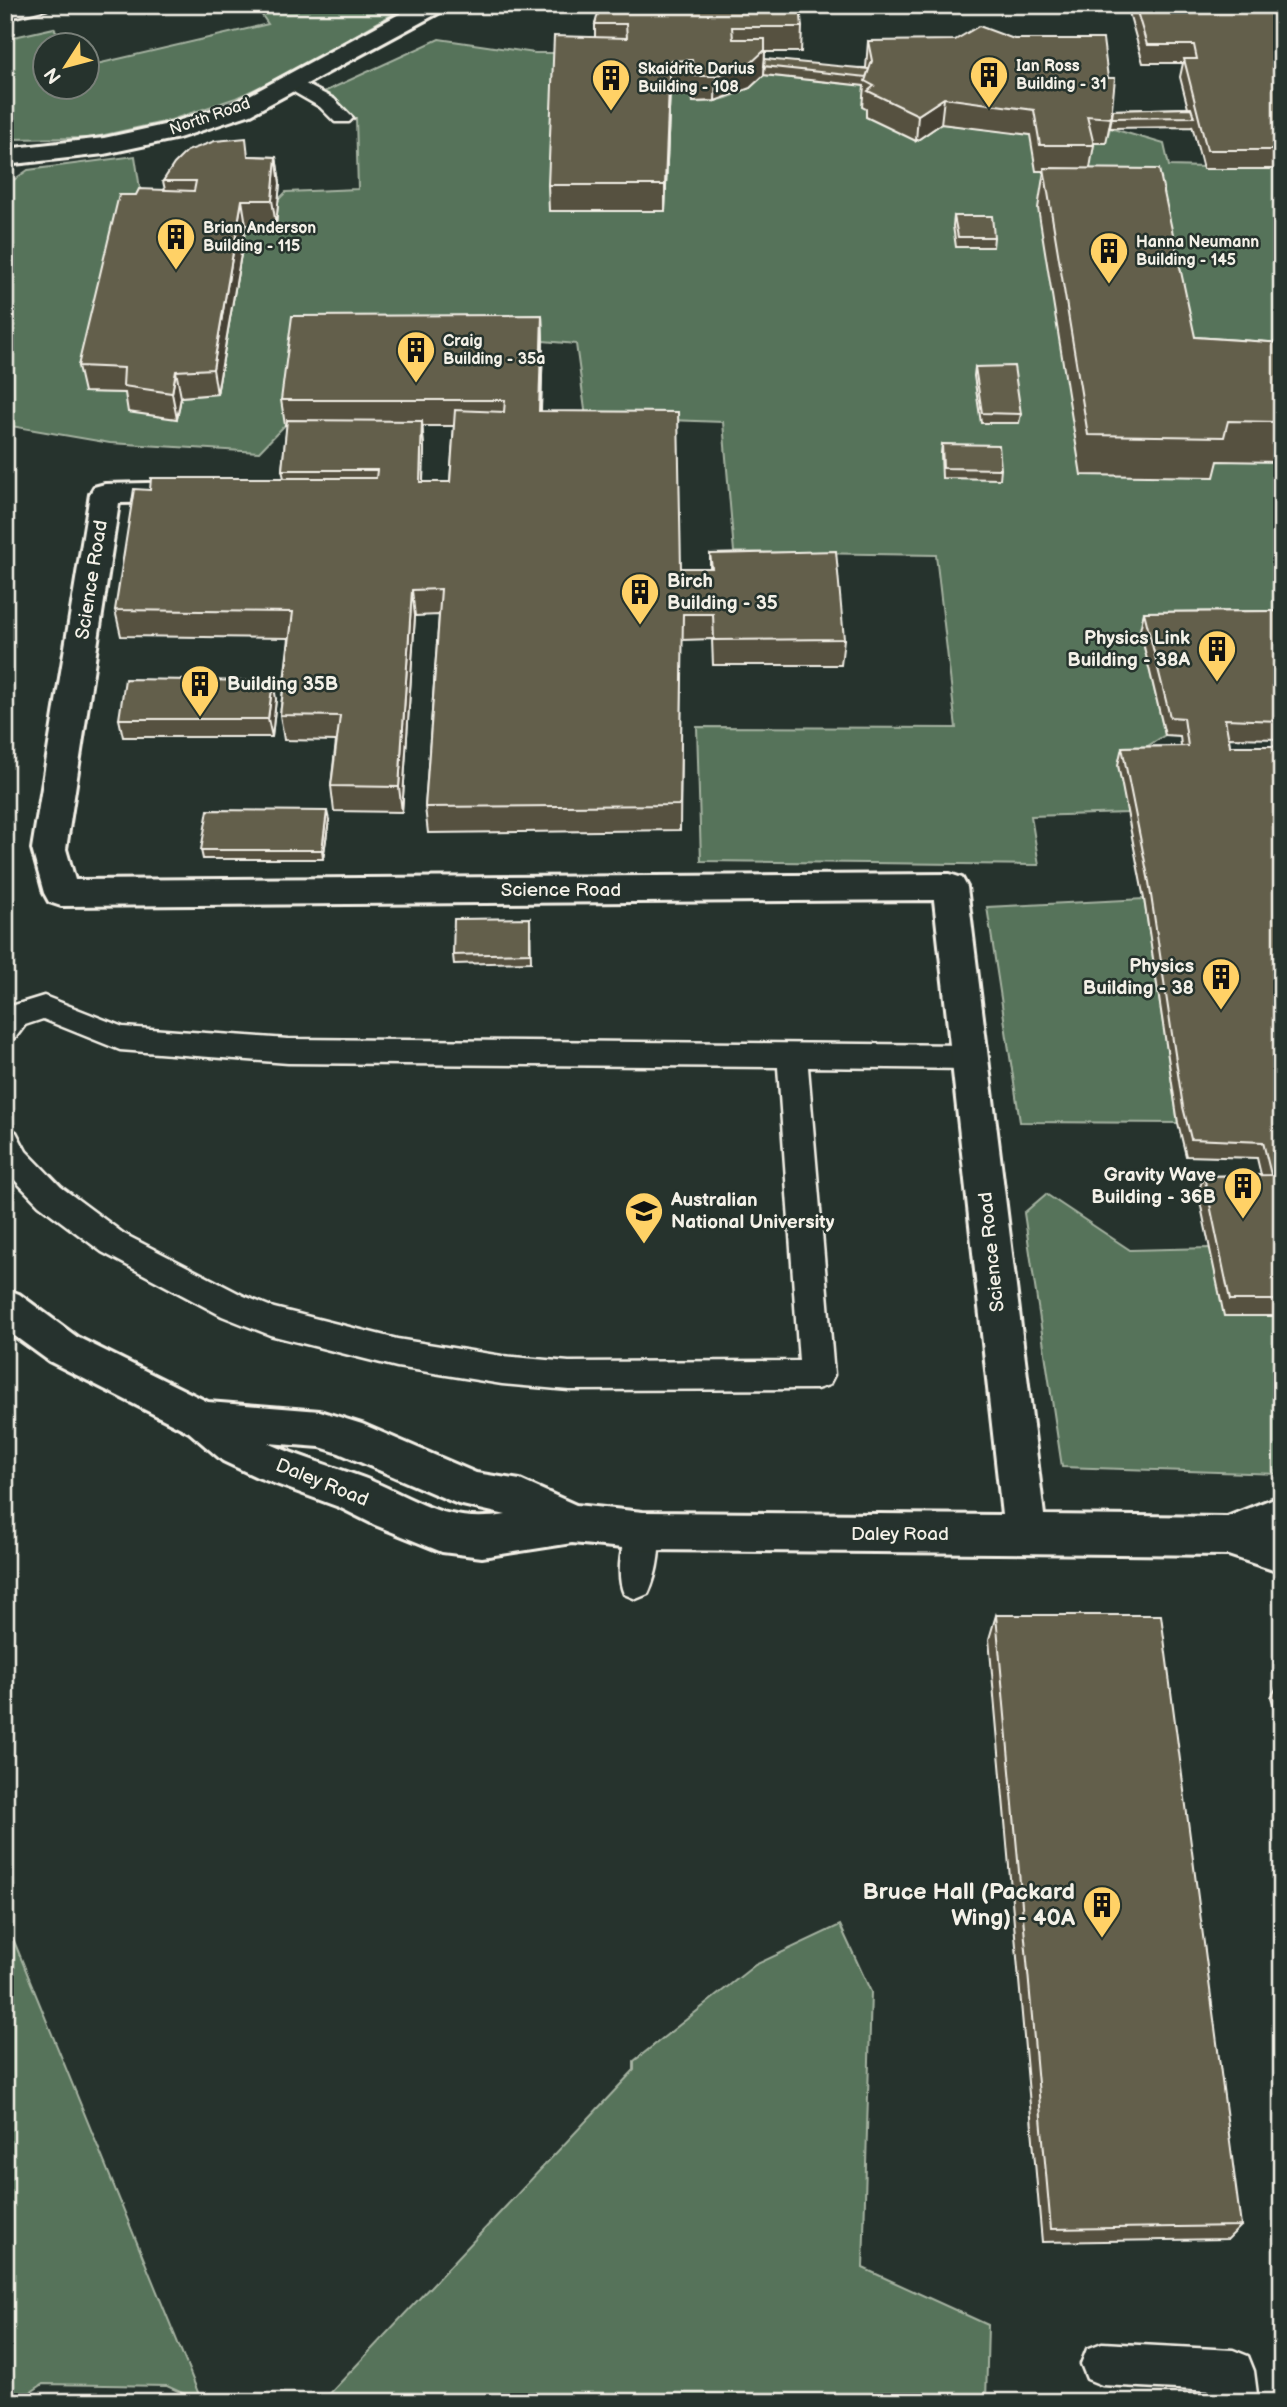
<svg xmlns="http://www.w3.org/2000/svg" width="1287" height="2407" font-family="'Balsamiq Sans',sans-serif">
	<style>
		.green { fill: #56735a; stroke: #a5b2a1; stroke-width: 2 }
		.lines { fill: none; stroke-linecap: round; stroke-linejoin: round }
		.service-casing { stroke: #f4f1e8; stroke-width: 5 }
		.minor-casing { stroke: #f4f1e8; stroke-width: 6 }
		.service { fill: #26332d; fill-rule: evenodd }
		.minor { fill: #26332d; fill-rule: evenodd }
		.wall { fill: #565141; stroke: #f4f1e8; stroke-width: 2; fill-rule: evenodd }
		.shaded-wall { fill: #464235; stroke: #f4f1e8; stroke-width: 2 }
		.building { fill: #645e4c; stroke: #f4f1e8; stroke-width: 2 }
		.labels { text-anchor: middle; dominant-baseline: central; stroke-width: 5; stroke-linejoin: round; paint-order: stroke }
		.far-poi-label { font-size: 16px; font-weight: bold; fill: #f4f1e8; stroke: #26332d; text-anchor: start }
		.far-street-label { font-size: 16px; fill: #f4f1e8; stroke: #26332d }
		.street-label { font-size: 19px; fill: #f4f1e8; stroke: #26332d }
		.poi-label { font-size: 19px; font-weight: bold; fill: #f4f1e8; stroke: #26332d; text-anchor: start }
		.near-poi-label { font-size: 23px; font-weight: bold; fill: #f4f1e8; stroke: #26332d; text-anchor: end }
	</style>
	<rect width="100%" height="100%" fill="#26332d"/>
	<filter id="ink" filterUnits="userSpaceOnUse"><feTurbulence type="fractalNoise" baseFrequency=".0143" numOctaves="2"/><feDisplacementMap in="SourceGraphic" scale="14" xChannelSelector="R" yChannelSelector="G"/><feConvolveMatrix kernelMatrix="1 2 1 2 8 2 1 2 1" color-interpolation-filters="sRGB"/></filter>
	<g filter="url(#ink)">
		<path class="green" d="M255 5H408L293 71 236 98 168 121 91 138 5 139V39L54 28 64 45 46 46V88H88V66L268 24Z
			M439 39 535 53H566L549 211H665L670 86H691L693 102C721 104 744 94 764 75L870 86 915 141 941 124 1106 143 1110 128 1164 144 1169 166 1282 169V629L1140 630 1165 735 1118 765 1128 813 1031 816 1039 865 701 861 697 727 956 728 936 555 734 552 723 422 586 417 576 344 543 341 296 342 285 425 259 452 110 443 5 425V186L28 170 135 156 144 215 84 392 129 393 177 418 181 397 217 394 246 225H276L278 200 286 192 358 189 356 118H342L315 96Z
			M1144 899 1178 1123 1020 1122 987 907Z
			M1046 1194 1130 1250 1210 1248 1282 1316V1474L1062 1467 1024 1213Z
			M5 1919 202 2402 167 2386 43 2384 16 2402H5Z
			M840 1925 871 1992 863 2268 988 2325 986 2402H322L634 2070V2061L755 1965Z"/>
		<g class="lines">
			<g class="service-casing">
				<path id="service" d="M12 5H50L47 9 5 19V7Z
					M292 77 334 99 353 118 349 122H335L320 107 285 87 282 83 285 79Z
					M44 996 123 1027 288 1039 970 1045 981 1049 985 1057 981 1065 970 1069 808 1067 834 1375 829 1385 817 1389 569 1390 502 1384 397 1367 270 1335 222 1316 102 1252 39 1205 5 1170V1129L16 1132 26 1151 61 1187 124 1234 244 1296 274 1308 397 1339 502 1356 569 1362 799 1361 778 1067 288 1063 120 1050 43 1019 25 1025 16 1037 5 1041V1008Z
					M643 1515 655 1520C664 1540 657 1575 648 1594L636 1599 624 1594C615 1574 622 1540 631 1520Z
					M1102 2343 1233 2350 1248 2356 1254 2371 1258 2402H1216L1214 2391 1102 2385 1087 2379 1081 2364 1087 2349Z"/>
			</g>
			<g class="minor-casing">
				<path id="minor" d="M416 5H447L444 10 251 114 179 138 104 154 5 165V149L104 138 164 125 233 104Z
					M187 482 198 485 202 492 198 499 187 502 119 503 66 849 75 880 950 874 962 878 967 887 1044 1515 1227 1517 1282 1495V1573L1228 1555 643 1550 572 1543 482 1557 442 1552 375 1525 339 1507 257 1477 223 1461 189 1432 49 1361 5 1329V1289L19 1294 77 1337 208 1402 320 1411 362 1424 476 1473 520 1480 576 1505 643 1512 1002 1515 934 900 61 906 49 902 44 893 32 849 90 494 94 487 105 484ZM268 1443 320 1447 339 1453 458 1504 506 1515C443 1525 418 1499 364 1478 332 1466 299 1457 268 1443Z"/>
			</g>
			<use href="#service" class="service"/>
			<use href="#minor" class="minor"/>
		</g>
		<path class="wall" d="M607 5 802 27 801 52H765L764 75 750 88 715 101 693 102 691 86H670L665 211H549L548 185 595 37V24Z
			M1127 5H1282V169H1203L1192 125V127L1110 128 1113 110 1188 108 1180 77 1183 63H1143Z
			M868 41 1111 118 1106 143H1093L1094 145 1090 168 1195 337 1282 343V462L1218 461 1214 477 1081 475 1038 208 1044 171H1036L1030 135 941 124 916 141 866 117V109L862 107 864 86 764 75V66L866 68Z
			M248 156 276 157 280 183 276 225H246L217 394 181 397 177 419 128 412 125 393 84 392 78 366 136 195 165 190 163 181Z
			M954 216 994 237 993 247H956L953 226Z
			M542 315 543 341 541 411 681 568H710V554L844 639 841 665H713L712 639 682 640 680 830 428 833 425 807 439 615 415 616 402 812 334 811 331 786 336 741 284 740 280 715 289 638 121 636 115 610 284 478 282 470 287 425H285L281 400ZM422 426H454L450 482H423L424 447Z
			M975 367 1021 414 1019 423H981L974 376Z
			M942 444 1001 469 1000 479 942 478 941 453Z
			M1282 611V739L1229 738 1230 746H1282V1316H1224L1198 1192 1204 1176 1261 1175 1257 1158 1186 1156 1178 1123 1144 899 1118 765 1122 747 1181 746 1180 736 1165 735 1140 630 1144 612Z
			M276 699 272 737H123L119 719Z
			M329 820 323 859H203L201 850Z
			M530 918 531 962 454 964 453 955Z
			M996 1615 1241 2226 1228 2239 1042 2242 989 1639Z
			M1282 1678V1729L1271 1697Z"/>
		<path class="shaded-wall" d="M765 50 764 75 750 88 715 101 716 76Z
			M670 61V86L665 211V185Z
			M944 98 941 124 916 141 918 115Z
			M276 157 280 183 276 225 272 200Z
			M242 200 246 225 217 394 213 369Z
			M542 315 543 341 540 437 539 411Z
			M176 371 181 397 177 419 172 393Z
			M422 421 424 447 422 508 420 482Z
			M412 590 415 616 402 812 399 787Z
			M273 681 276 699 272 737 268 719Z
			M327 811 329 820 323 859 322 850Z"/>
		<path class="building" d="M607 5H800L802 27H732L733 39H765V50L751 63 716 76H694L692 60 670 61 665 185H548L554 36 627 38 626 24H595L599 10Z
			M1135 5H1282V150H1207L1184 59H1197L1194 45H1147Z
			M979 26 1014 39H1103L1108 78H1115L1111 118 1087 116 1094 145H1040L1034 110 944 98 918 115 868 91 874 86 865 81 872 61 868 41 955 40Z
			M765 59 869 69 866 77 764 66Z
			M1191 108 1194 117 1112 118 1113 110Z
			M246 138 248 156 276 157 272 200H242L213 369 176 371 172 393 123 386 124 368 78 366 119 195H136L139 189 194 191 196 181H163L174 164 187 151 215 141Z
			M1044 168 1159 169 1195 337 1282 343V422L1228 421 1224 437 1088 435Z
			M954 216H992L994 237H958Z
			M542 315 539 411 678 412 681 568H712L710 554 836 551 844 639 714 640 713 614H683L680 805 425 807 441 589 412 590 399 787 331 786 340 716 280 715 293 612 115 610 134 489 150 490 151 478H376L377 470H282L287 420 422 421 420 482H450L455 410 504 412 505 400H281L292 316Z
			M1014 366 1021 414 982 413 975 367Z
			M942 444 999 445 1001 469 943 468Z
			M1282 611V721L1225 719 1230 746H1282V1300H1230L1204 1176 1271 1175 1263 1142 1191 1139 1183 1107 1149 882 1122 747 1188 746 1184 718 1170 717 1144 612Z
			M125 679 273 681 268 719H119Z
			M208 810 327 811 322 850H201Z
			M530 918V953L453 955 454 919Z
			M996 1615H1161L1241 2226 1051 2229Z"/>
	</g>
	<defs>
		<g id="building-pin" transform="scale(2.0125)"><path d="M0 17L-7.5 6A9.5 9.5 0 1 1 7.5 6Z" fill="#ffd166" stroke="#26332d"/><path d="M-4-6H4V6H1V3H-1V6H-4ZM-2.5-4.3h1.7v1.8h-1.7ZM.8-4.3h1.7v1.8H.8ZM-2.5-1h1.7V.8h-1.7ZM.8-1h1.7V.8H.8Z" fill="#111"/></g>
		<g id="university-pin" transform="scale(2.0125)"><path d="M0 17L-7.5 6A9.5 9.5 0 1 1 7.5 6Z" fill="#ffd166" stroke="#26332d"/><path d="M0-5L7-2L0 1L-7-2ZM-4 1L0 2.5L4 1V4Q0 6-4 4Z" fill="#111"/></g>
	</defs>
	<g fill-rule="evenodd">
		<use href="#building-pin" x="989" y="75"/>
		<use href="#building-pin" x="611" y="78"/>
		<use href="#building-pin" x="176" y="237"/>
		<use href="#building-pin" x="1109" y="251"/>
		<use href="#building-pin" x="416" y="350"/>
		<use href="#building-pin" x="640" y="592"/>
		<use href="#building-pin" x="1217" y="649"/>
		<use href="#building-pin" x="200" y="684"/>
		<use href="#building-pin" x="1221" y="977"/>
		<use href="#building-pin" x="1243" y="1186"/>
		<use href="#university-pin" x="644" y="1211"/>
		<use href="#building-pin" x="1102" y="1905"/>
	</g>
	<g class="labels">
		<g class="far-poi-label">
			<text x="1016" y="66">Ian Ross<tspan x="1016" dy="18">Building - 31</tspan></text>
			<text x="638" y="69">Skaidrite Darius<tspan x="638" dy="18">Building - 108</tspan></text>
			<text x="203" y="228">Brian Anderson<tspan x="203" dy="18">Building - 115</tspan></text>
			<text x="1136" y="242">Hanna Neumann<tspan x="1136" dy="18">Building - 145</tspan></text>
			<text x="443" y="341">Craig<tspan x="443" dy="18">Building - 35a</tspan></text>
		</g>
		<g class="far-street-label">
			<text transform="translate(210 117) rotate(-19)">North Road</text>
		</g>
		<g class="street-label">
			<text transform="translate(92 580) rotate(-81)">Science Road</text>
			<text x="561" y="890">Science Road</text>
			<text transform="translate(992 1252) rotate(-96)">Science Road</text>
			<text transform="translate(322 1483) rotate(22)">Daley Road</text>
			<text x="900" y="1534">Daley Road</text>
		</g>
		<g class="poi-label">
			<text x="667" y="581">Birch<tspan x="667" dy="22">Building - 35</tspan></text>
			<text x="1190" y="638" text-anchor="end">Physics Link<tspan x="1190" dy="22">Building - 38A</tspan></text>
			<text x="227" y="684">Building 35B</text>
			<text x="1194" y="966" text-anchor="end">Physics<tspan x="1194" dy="22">Building - 38</tspan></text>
			<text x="1216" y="1175" text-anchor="end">Gravity Wave<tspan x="1216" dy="22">Building - 36B</tspan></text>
			<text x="671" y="1200">Australian<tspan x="671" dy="22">National University</tspan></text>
		</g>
		<g class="near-poi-label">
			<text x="1075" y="1892">Bruce Hall (Packard<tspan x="1075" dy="26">Wing) - 40A</tspan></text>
		</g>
	</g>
	<rect width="1287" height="2407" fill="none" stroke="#26332d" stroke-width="28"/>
	<rect x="14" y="14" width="1259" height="2379" fill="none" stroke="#f4f1e8" stroke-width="2.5" filter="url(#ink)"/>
	<g transform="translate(66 66) rotate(234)"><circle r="33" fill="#26332d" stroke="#787f78" stroke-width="2"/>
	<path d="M0-5L12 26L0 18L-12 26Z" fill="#ffd166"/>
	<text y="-10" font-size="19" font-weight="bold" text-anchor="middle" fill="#f4f1e8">N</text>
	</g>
</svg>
